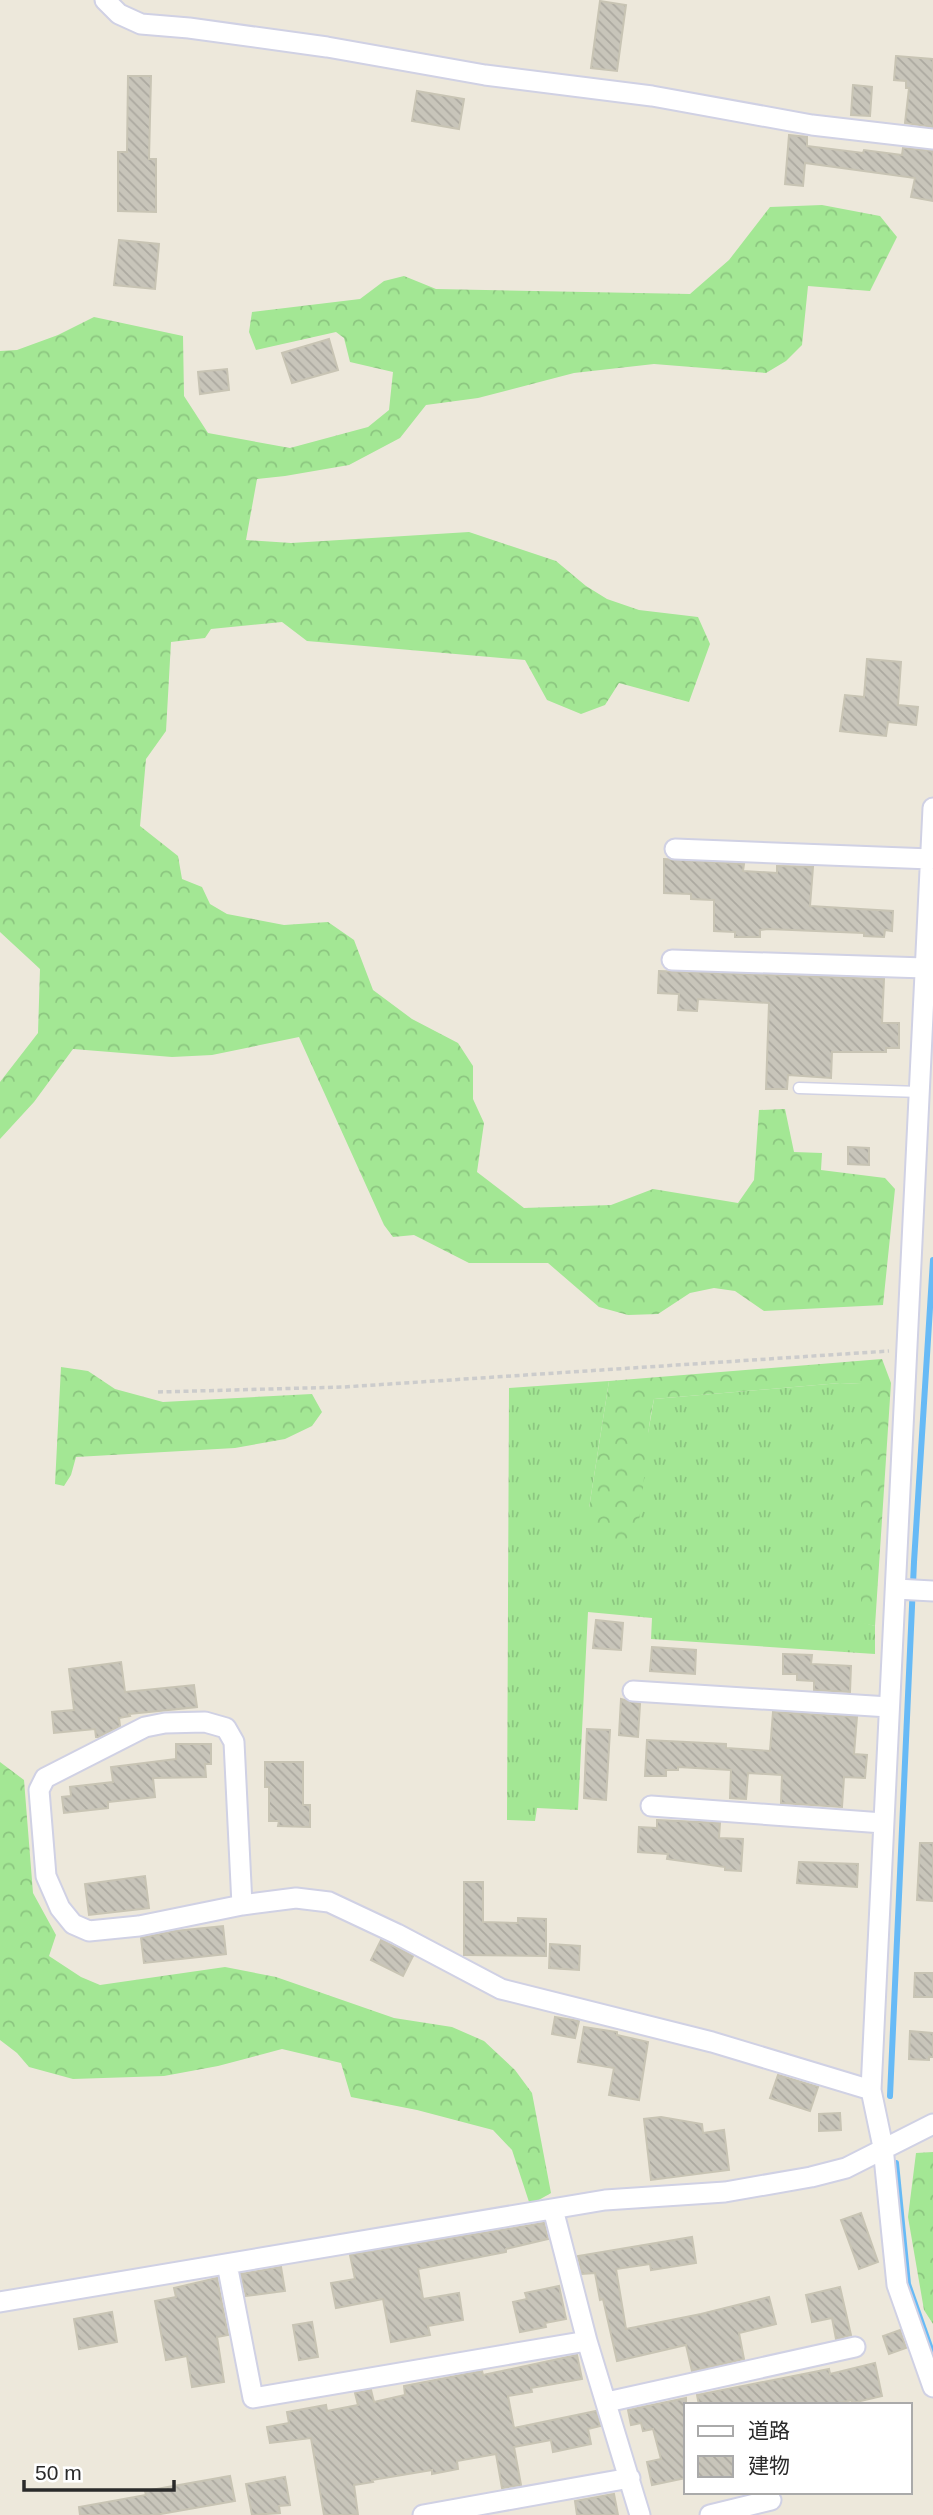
<svg xmlns="http://www.w3.org/2000/svg" width="933" height="2515" font-family="Arial,'Noto Sans JP',sans-serif">
	<style>
		.grass { fill: url(#grass-tufts) }
		.forest { fill: url(#forest-crowns) }
		.lines { fill: none; stroke-linecap: round; stroke-linejoin: round }
		.stream { stroke: #67baf6; stroke-width: 6 }
		.building { fill: url(#building-back-hatch); stroke: #c8c4b4; stroke-width: 2 }
		.service-casing { stroke: #d0d1e4; stroke-width: 13 }
		.minor-casing { stroke: #d0d1e4; stroke-width: 23 }
		.path { stroke: #ccc; stroke-width: 3.5; stroke-dasharray: 5 3.5; stroke-linecap: butt }
		.service { stroke: #fff; stroke-width: 10 }
		.minor { stroke: #fff; stroke-width: 19 }
	</style>
	<defs>
		<pattern id="grass-tufts" width="24" height="20" patternUnits="userSpaceOnUse" patternTransform="scale(1.75)"><rect width="24" height="20" fill="#a3e794"/><path d="M3 7l-1-3M5 7V3M7 7l1-3M15 17l-1-3M17 17v-4M19 17l1-3" fill="none" stroke="#8cc680"/></pattern>
		<pattern id="forest-crowns" width="20" height="18" patternUnits="userSpaceOnUse" patternTransform="scale(1.75)"><rect width="20" height="18" fill="#a3e794"/><path d="M2 6a3 3 0 1 1 6 0M12 15a3 3 0 1 1 6 0" fill="none" stroke="#8cc680"/></pattern>
		<pattern id="building-back-hatch" width="6" height="6" patternUnits="userSpaceOnUse" patternTransform="scale(1.75)"><rect width="6" height="6" fill="#c8c5ba"/><path d="M-1 5l2 2M0 0l6 6M5-1l2 2" fill="none" stroke="#aca9a0"/></pattern>
	</defs>
	<rect width="100%" height="100%" fill="#ede8db"/>
	<path class="grass" d="M609 1381 589 1508 648 1433 654 1399 840 1383 862 1384 861 1622 875 1626V1654L651 1639 652 1618 588 1612 578 1810 537 1808 535 1821 507 1820 509 1388Z"/>
	<path class="forest" d="M822 205 880 216 897 237 870 291 808 286 802 345 786 361 766 373 654 364 574 373 478 398 426 405 400 438 349 465 285 476 257 479 246 540 291 543 469 532 556 561 586 586 607 599 639 610 698 617 710 644 689 702 619 683 605 705 581 714 547 700 525 660 307 641 282 622 211 629 205 638 171 642 166 731 146 759 140 826 178 856 182 879 202 887 210 904 227 914 284 925 328 922 354 940 373 990 412 1019 458 1043 473 1066V1099L484 1123 477 1172 524 1208 611 1205 653 1189 738 1203 754 1180 759 1110 785 1109 794 1152 822 1153 821 1170 885 1178 895 1189 883 1305 764 1311 735 1291 714 1288 690 1293 658 1314 628 1315 599 1307 548 1263H469L414 1235 393 1237 384 1225 299 1037 212 1055 172 1057 73 1049 34 1102 0 1139V1082L38 1033 40 969 0 932V351L17 350 58 335 94 317 183 336 184 396 208 433 290 448 368 427 389 410 393 372 350 362 344 338 336 332 256 350 249 332 252 312 360 299 384 281 404 276 436 289 690 294 729 260 770 207Z
		M882 1359 891 1383 875 1626 861 1623V1384L840 1383 654 1399C644 1443 646 1487 637 1531L622 1542 606 1543 590 1532 589 1508 609 1381Z
		M61 1367 88 1371 115 1389 163 1402 312 1394 322 1412 312 1426 285 1439 235 1448 76 1457 71 1475 64 1486 55 1484Z
		M0 1762 24 1780 33 1893 56 1935 49 1956 81 1977 100 1985 225 1967 276 1977 394 2018 452 2027 484 2041 515 2070 532 2093 551 2193 530 2205 512 2150 493 2130 417 2110 351 2097 341 2063 282 2049 218 2066 164 2076 73 2079 29 2067 17 2053 0 2040Z
		M933 2152V2324L924 2310 908 2217 916 2153Z"/>
	<g class="lines">
		<path class="stream" d="M890 2096 914 1562 933 1260
			M896 2163 908 2284 933 2355"/>
	</g>
	<path class="building" d="M600 1 626 5 617 71 591 68Z
		M896 56 933 59V127L905 123 909 88H906V81L894 80Z
		M128 76H151L149 159H156V212L118 211V152H127Z
		M853 85 872 87 870 116 851 115Z
		M417 91 464 99 459 129 412 121Z
		M789 135 807 137V146L863 153 864 150 902 155 903 148 933 151V201L911 197 915 178 805 163 803 186 785 184Z
		M119 240 159 244 155 289 114 285Z
		M329 339 338 370 292 383 282 353Z
		M227 369 229 390 200 394 198 372Z
		M867 659 901 662 898 705 918 707 916 725 888 722 886 736 840 731 845 695 864 697Z
		M664 859 744 864 743 871 777 873V866L813 867 810 906 893 911 892 931 885 930 884 937 864 936V933L768 929 760 930V937H735V932L714 931V900L691 899V894L664 893Z
		M659 971 884 979 882 1023H899V1048H886V1052H832L831 1078 788 1075 787 1089H766L769 1003 698 999 697 1011 678 1010 679 994 658 993Z
		M848 1147 869 1148V1165L848 1164Z
		M596 1620 623 1623 621 1650 593 1648Z
		M652 1647 696 1650 695 1674 650 1671Z
		M783 1654 812 1655 811 1664 851 1666 850 1692 814 1690V1681L797 1680V1674H783Z
		M121 1662 125 1692 194 1685 197 1707 129 1714 130 1716 119 1718 120 1726 98 1737H96L95 1729 54 1733 52 1712 74 1710 69 1669Z
		M621 1699 640 1704 638 1737 619 1735Z
		M773 1712 857 1717 854 1754 867 1755 865 1778 844 1777 842 1807 781 1803 782 1775 748 1773 746 1799 730 1798 731 1770 678 1767V1770H666V1776H645L647 1740 726 1744V1748L770 1751Z
		M587 1729 610 1730 606 1800 584 1798Z
		M176 1744H211V1764H205L206 1777 153 1778 155 1797 108 1802V1808L64 1813 62 1797 71 1796 70 1787 113 1782 111 1767 176 1759Z
		M265 1762H303V1805H310V1827L278 1826 279 1821H269V1787H265Z
		M657 1820 720 1823 719 1838 743 1839 741 1871 725 1870V1867L667 1859 668 1854 638 1852 639 1827 657 1828Z
		M920 1843H933V1901L917 1900Z
		M799 1862 858 1864 857 1887 797 1883Z
		M145 1876 149 1908 89 1915 85 1884Z
		M464 1882H483V1922L518 1923V1918L546 1919V1956L464 1955Z
		M223 1926 226 1954 144 1963 141 1938 175 1931Z
		M381 1940 413 1956 403 1976 371 1960Z
		M550 1944 580 1946 579 1970 549 1968Z
		M915 1973H933V1997H914Z
		M555 2017 579 2021 575 2038 552 2034Z
		M584 2027 617 2032V2035L648 2042 639 2100 609 2095 614 2068 578 2062Z
		M910 2031 933 2033V2057H929V2060L909 2059Z
		M778 2075 818 2087 810 2111 770 2098Z
		M840 2113 841 2130 819 2131V2114Z
		M661 2117 702 2124 703 2133 724 2130 729 2170 651 2180 644 2119Z
		M861 2213 878 2262 859 2269 841 2220Z
		M544 2223 548 2239 506 2249V2252L418 2269 423 2299 459 2293 463 2320 428 2326 430 2335 391 2342 383 2299 336 2308 331 2283 355 2279 350 2255Z
		M692 2237 696 2263 651 2270 650 2264 616 2269 626 2329 701 2314 769 2297 776 2324 739 2333 744 2359 692 2371 686 2345 617 2361 603 2299 600 2300 595 2273 582 2274 578 2256Z
		M281 2267 285 2291 246 2296 241 2274Z
		M217 2278 228 2335 217 2337 224 2382 192 2387 187 2356 166 2360 155 2301 176 2297 174 2288Z
		M559 2286 566 2319 545 2323 546 2327 520 2332 513 2302 527 2299 525 2293Z
		M840 2287 851 2335 836 2339 832 2318 812 2322 806 2295Z
		M112 2312 117 2342 79 2349 74 2319Z
		M312 2322 318 2357 299 2360 293 2325Z
		M900 2330 906 2348 889 2354 883 2336Z
		M577 2355 582 2379 531 2388 532 2392 508 2396 514 2428 596 2411 600 2426 588 2429 591 2444 553 2452 551 2440 514 2447 521 2485 502 2488 496 2454 457 2461 458 2469 432 2474V2470L372 2480 373 2482 354 2485 358 2515H324L311 2438 270 2443 267 2427 289 2423 287 2412 326 2405 327 2411 358 2405 355 2393 371 2390 374 2402 405 2395 404 2386 482 2371 483 2375Z
		M875 2363 882 2396 852 2403V2400L831 2405H699L697 2395 829 2369 830 2374Z
		M686 2398V2478L652 2485 647 2462 661 2459 653 2429 643 2431 641 2423 631 2425 628 2410Z
		M230 2476 235 2501 155 2515H80L79 2507 146 2495 145 2491Z
		M285 2477 290 2505 279 2506 280 2513 252 2515 246 2484Z
		M614 2494 618 2515H577L575 2501Z"/>
	<g class="lines">
		<g class="service-casing">
			<path id="service" d="M799 1088 920 1092"/>
		</g>
		<g class="minor-casing">
			<path id="minor" d="M105 0 119 14 141 24 189 28 327 47 485 75 652 96 812 125 933 139
				M933 808 871 2090 883 2147 897 2285 933 2387
				M675 849 931 859
				M672 960 925 968
				M896 1589 933 1591
				M633 1691 889 1707
				M651 1806 883 1823
				M242 1905 234 1742 226 1728 205 1722 165 1723 145 1727 45 1778 39 1790 46 1876 60 1908 73 1924 89 1931 139 1926 242 1905 296 1898 329 1902 397 1934 501 1989 712 2042 871 2090
				M553 2209 587 2341 640 2515
				M227 2264 253 2398 587 2341
				M0 2302 605 2200 725 2192 811 2177 846 2168 933 2124
				M607 2402 855 2347
				M423 2515 630 2478
				M710 2515 771 2500"/>
		</g>
		<path class="path" d="M158 1392 344 1387 889 1351"/>
		<use href="#service" class="service"/>
		<use href="#minor" class="minor"/>
	</g>
	<rect x="684" y="2403" width="228" height="91" fill="#ffffff" stroke="#aaaaaa" stroke-width="2"/>
	<rect x="698" y="2426" width="35" height="10" fill="#ffffff" stroke="#aaaaaa" stroke-width="2"/>
	<text x="748" y="2438" font-size="21" fill="#2a2a2a">道路</text>
	<rect x="698" y="2456" width="35" height="21" fill="url(#building-back-hatch)" stroke="#aaaaaa" stroke-width="2"/>
	<text x="748" y="2473" font-size="21" fill="#2a2a2a">建物</text>
	<path d="M24 2480v10h150v-10" fill="none" stroke="#2a2a2a" stroke-width="3.5"/>
	<text x="35" y="2480" font-size="21" fill="#2a2a2a" stroke="#ffffff" stroke-width="5" paint-order="stroke">50 m</text>
</svg>
